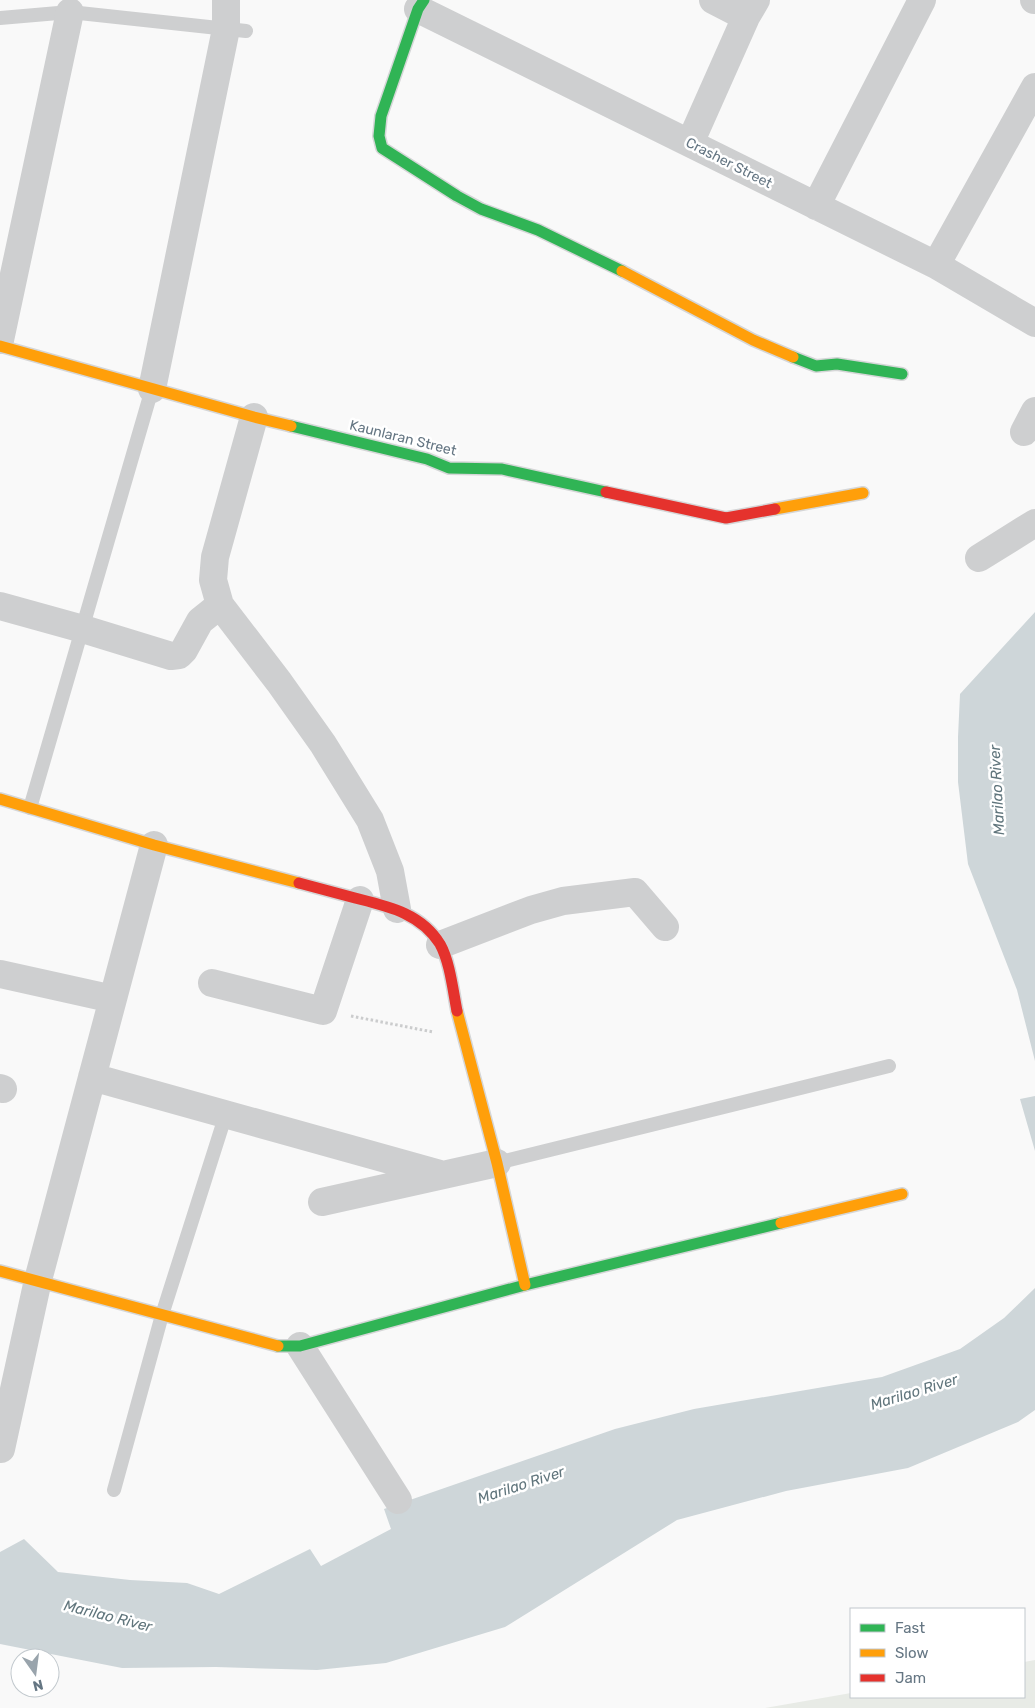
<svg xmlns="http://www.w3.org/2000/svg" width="1035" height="1708" font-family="Rubik,sans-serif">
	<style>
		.green { fill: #e8ebe6 }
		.water { fill: #ced6d9 }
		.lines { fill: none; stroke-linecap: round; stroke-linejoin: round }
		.fast-casing { stroke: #d5d6d7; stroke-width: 14 }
		.slow-casing { stroke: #d5d6d7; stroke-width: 14 }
		.jam-casing { stroke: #d5d6d7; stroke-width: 14 }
		.path { stroke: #cbcccd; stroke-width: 3; stroke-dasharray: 2.5 2.5; stroke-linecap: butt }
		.lane { stroke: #cecfd0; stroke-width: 14 }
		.street { stroke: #cecfd0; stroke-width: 28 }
		.fast { stroke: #30b455; stroke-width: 11 }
		.slow { stroke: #ff9f0a; stroke-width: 11 }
		.jam { stroke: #e5322d; stroke-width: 11 }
		.labels { text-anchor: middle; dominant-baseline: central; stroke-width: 5; stroke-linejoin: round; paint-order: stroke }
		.street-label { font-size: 14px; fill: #657683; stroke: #fff }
		.water-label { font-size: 15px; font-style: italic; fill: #60757c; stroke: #fff }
	</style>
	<rect width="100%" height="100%" fill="#f9f9f9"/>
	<path class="green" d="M1035 1660V1708H765L851 1693V1697H1024V1662Z"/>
	<path class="water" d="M1035 612V1061L1017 990 968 864 958 782V737L960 694Z
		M1035 1096V1151L1020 1099Z
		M1035 1288V1410L1018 1422 908 1468 786 1491 677 1520 505 1627 386 1663 317 1670 216 1667 122 1668 0 1644V1552L24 1539 58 1572 130 1580 187 1583 219 1594 310 1549 321 1566 391 1529 384 1509 615 1429 694 1409 882 1377 960 1349 1004 1318Z"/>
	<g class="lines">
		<g class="fast-casing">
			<path id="fast" d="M424 0 418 9 381 116 379 136 382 148 457 196 481 209 538 230 622 271
				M793 357 816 366 837 364 902 374
				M291 426 427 459 449 468 502 469 606 492
				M278 1346H300L525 1285 781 1223"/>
		</g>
		<g class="slow-casing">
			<path id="slow" d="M622 271 753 340 793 357
				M0 346 254 417 291 426
				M775 509 863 493
				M0 799 154 845 299 883
				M457 1011 497 1163 525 1285
				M781 1223 902 1194
				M0 1271 278 1346"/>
		</g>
		<g class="jam-casing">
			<path id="jam" d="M606 492 726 518 775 509
				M299 883C318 888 336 893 355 898 387 906 421 913 440 944 450 962 453 991 457 1011"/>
		</g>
		<path class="path" d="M351 1016 433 1032"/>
		<path class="lane" d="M0 18 70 12 246 31
			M30 808 152 389
			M497 1163 889 1066
			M114 1490 162 1315 226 1114"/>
		<path class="street" d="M713 0 746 17
			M1034 0H1035
			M418 9 936 265 1035 323
			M690 143 746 17 756 0
			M816 206 922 0
			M936 265 1035 87
			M0 340 70 12
			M152 389 226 29V0
			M254 417 215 557 213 580 220 605 279 682 323 744 370 820 390 871 397 909
			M1024 432 1035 411
			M979 558 1035 523
			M0 606 83 629 171 656 179 655 184 650 200 621 220 605
			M440 945 531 910 563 901 635 892 665 927
			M0 974 113 999
			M212 983 323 1011 360 900
			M92 1077 440 1174
			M0 1088 3 1089
			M322 1202 497 1163
			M300 1346 398 1500
			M1 1449 38 1280 154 845"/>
		<use href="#fast" class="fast"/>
		<use href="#slow" class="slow"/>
		<use href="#jam" class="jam"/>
	</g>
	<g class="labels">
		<g class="street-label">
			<text transform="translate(729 163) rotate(27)">Crasher Street</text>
			<text transform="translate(403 438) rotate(14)">Kaunlaran Street</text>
		</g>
		<g class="water-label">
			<text transform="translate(997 790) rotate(-93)">Marilao River</text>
			<text transform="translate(914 1392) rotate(-17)">Marilao River</text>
			<text transform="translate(521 1485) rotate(-18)">Marilao River</text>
			<text transform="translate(108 1616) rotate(14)">Marilao River</text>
		</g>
	</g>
	<rect x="850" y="1608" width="175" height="90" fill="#ffffff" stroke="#c1c8cd"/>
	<rect x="860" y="1624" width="25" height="8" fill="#30b455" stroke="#c1c8cd"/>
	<text x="895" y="1633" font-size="15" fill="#657683">Fast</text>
	<rect x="860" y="1649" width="25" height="8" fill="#ff9f0a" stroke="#c1c8cd"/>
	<text x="895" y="1658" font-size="15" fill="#657683">Slow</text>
	<rect x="860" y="1674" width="25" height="8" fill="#e5322d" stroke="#c1c8cd"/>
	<text x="895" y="1683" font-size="15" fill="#657683">Jam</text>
	<g transform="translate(35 1673) rotate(166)"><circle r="24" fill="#ffffff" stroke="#c1c8cd"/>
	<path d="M0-4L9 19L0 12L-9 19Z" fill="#99a4ac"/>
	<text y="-8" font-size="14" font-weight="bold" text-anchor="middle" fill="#657683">N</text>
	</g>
</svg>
